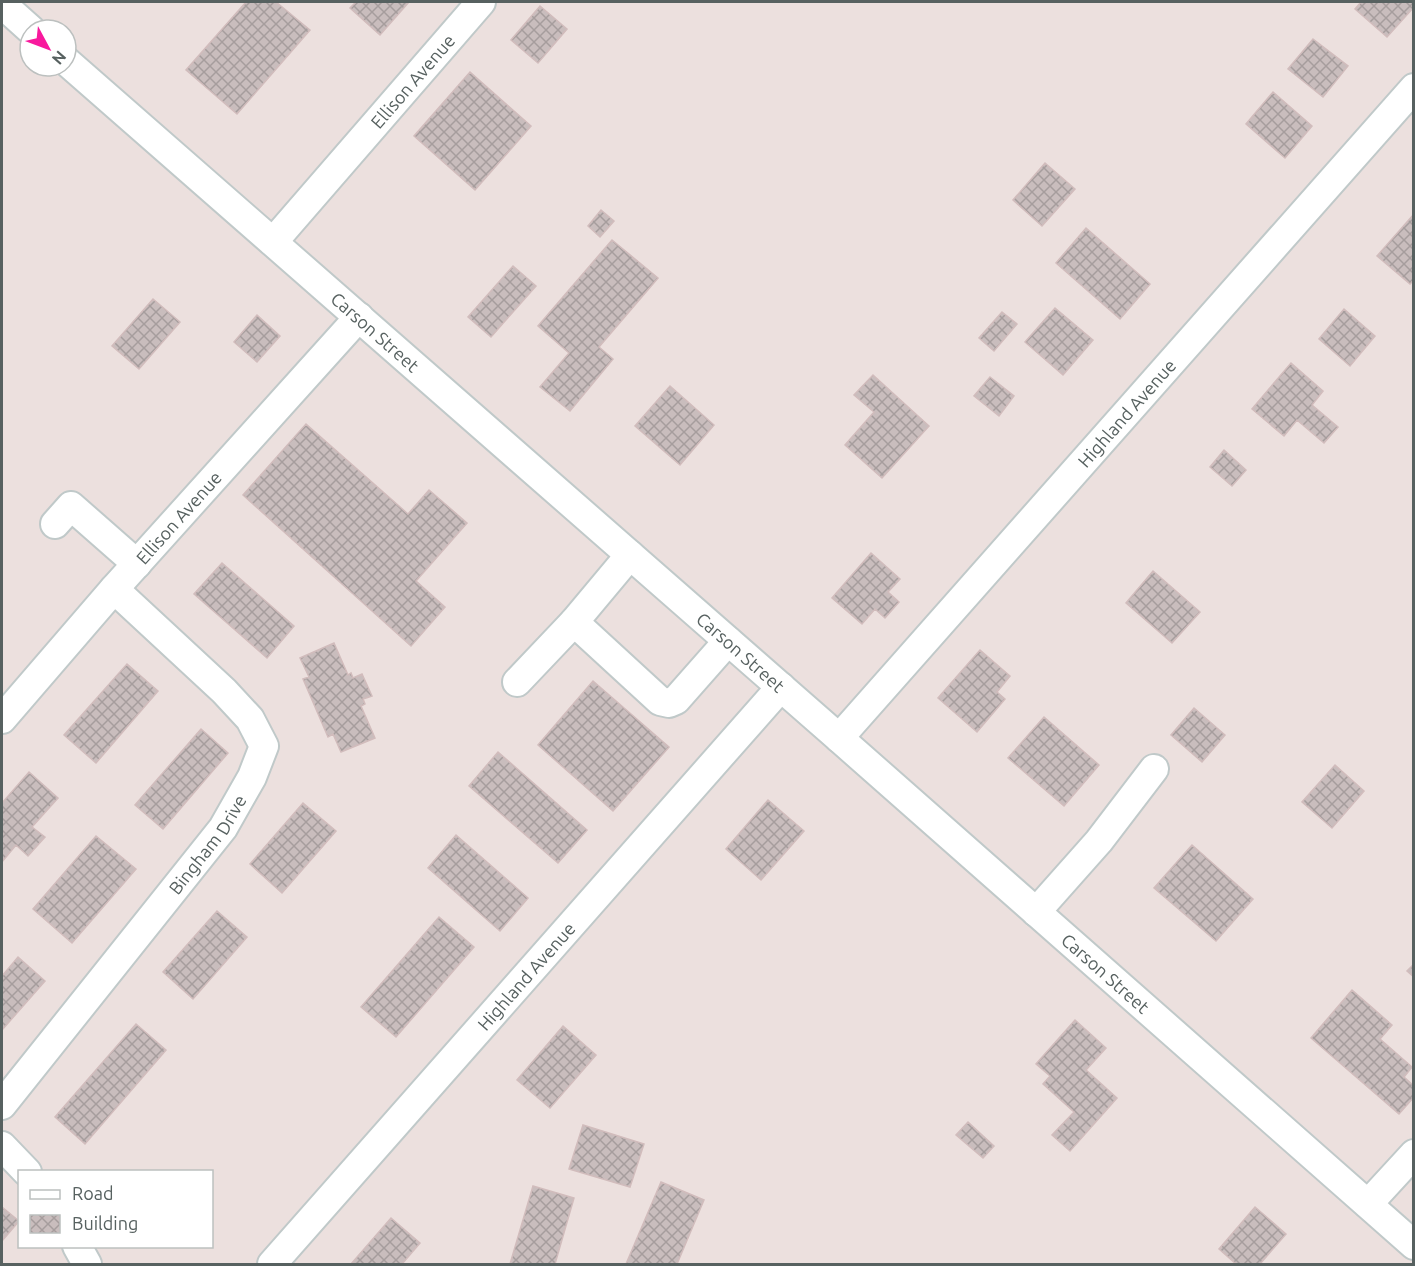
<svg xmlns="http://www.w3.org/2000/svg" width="1415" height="1266" font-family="Ubuntu,sans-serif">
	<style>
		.building { fill: url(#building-cross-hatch); stroke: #d1bcbc; stroke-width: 1.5 }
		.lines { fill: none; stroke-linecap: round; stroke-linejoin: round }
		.minor-casing { stroke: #c0c9c9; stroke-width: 32 }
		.minor { stroke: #fff; stroke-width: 28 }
		.labels { text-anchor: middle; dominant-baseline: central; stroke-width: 4.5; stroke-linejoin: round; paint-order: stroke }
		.street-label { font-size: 18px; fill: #576160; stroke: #fff }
	</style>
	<defs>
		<pattern id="building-cross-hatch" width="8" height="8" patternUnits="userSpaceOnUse" patternTransform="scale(1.5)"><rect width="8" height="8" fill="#c9bdbd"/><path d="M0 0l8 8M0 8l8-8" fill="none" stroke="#a69d9d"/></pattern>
	</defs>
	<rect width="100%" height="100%" fill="#ece0de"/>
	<path class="building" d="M246 2H276L310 30 237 114 186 70Z
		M356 2H409L380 35 350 8Z
		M1361 2H1414V7L1387 37 1355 9Z
		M540 6 567 29 538 63 511 40Z
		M1313 39 1348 66 1323 97 1288 69Z
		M470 72 531 126 475 190 414 136Z
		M1273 92 1312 126 1285 158 1246 124Z
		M1045 163 1075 189 1042 226 1013 200Z
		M601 210 614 221 600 237 588 226Z
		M1414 214V280L1410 284 1377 256Z
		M1086 228 1150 284 1120 319 1056 263Z
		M612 240 658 278 599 347 613 359 570 411 540 387 569 353 538 326Z
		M513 266 536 286 491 337 468 317Z
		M153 299 180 322 139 369 112 346Z
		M1055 308 1093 340 1063 375 1025 342Z
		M1344 309 1375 336 1350 366 1319 339Z
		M1002 312 1017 324 994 351 979 338Z
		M257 315 280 336 257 362 234 342Z
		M1291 363 1323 391 1312 405 1338 427 1324 443 1297 420 1284 436 1252 409Z
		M873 375 929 426 882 478 845 445 874 412 854 395Z
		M990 377 1014 396 999 416 974 396Z
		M670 386 714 425 680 465 635 426Z
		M306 424 408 514 429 490 467 523 416 581 445 607 411 646 243 495Z
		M1224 450 1246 470 1232 486 1210 467Z
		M871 553 900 579 888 592 899 602 885 618 875 609 862 624 832 598Z
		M222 563 294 626 267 658 194 594Z
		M1153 571 1200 612 1172 643 1126 603Z
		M334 643 348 675 351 673 353 678 362 674 372 696 363 699 365 704 361 706 375 738 341 752 333 734 328 737 303 679 309 677 300 658Z
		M980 650 1010 676 997 692 1005 699 977 732 938 698Z
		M127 664 158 691 96 763 64 735Z
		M593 681 669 747 613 811 538 745Z
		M1194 708 1225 735 1202 762 1171 735Z
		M1044 717 1099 765 1064 806 1008 758Z
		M201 729 228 753 163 829 135 805Z
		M498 752 587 830 558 863 469 786Z
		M1335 765 1364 791 1332 828 1302 802Z
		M29 772 58 798 32 827 45 837 28 856 16 845 2 862V803Z
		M768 800 804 831 761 880 726 849Z
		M303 803 336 831 282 893 250 864Z
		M456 835 528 898 500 931 428 868Z
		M96 836 136 869 72 943 33 909Z
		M1192 845 1253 899 1216 941 1154 888Z
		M217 911 247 937 193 999 163 972Z
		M439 917 474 947 396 1037 361 1007Z
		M18 957 45 981 2 1030V976Z
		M1414 964V977L1407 971Z
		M1352 990 1392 1025 1380 1039 1412 1067 1404 1077 1414 1086V1097L1399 1114 1311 1038Z
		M1075 1020 1106 1048 1086 1070 1117 1098 1070 1151 1052 1135 1074 1112 1043 1084 1050 1076 1036 1064Z
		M136 1024 166 1050 85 1144 55 1117Z
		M563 1026 596 1055 550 1108 517 1080Z
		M968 1122 994 1146 983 1158 956 1135Z
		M583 1125 644 1144 630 1187 569 1169Z
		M661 1182 704 1200 677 1264H626Z
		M533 1186 574 1198 555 1264H510Z
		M2 1207 19 1221 2 1241Z
		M1255 1207 1286 1234 1260 1264H1236L1219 1249Z
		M391 1218 420 1243 402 1264H351Z"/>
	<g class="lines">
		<g class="minor-casing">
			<g id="minor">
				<path d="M2 4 31 30"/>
				<path id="s1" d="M66 61 839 738 1414 1245"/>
				<path id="s2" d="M273 242 481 2"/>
				<path d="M55 524 71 506 137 564"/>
				<path d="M630 555 574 622 660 701 669 703 676 700 728 641"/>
				<path d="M517 682 574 622"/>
				<path id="s3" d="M2 719 114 589 359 317"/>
				<path id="s4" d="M839 738 1414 88"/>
				<path d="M1036 912 1099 841 1154 769"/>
				<path id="s5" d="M2 1105 223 828 252 777 264 746 250 719 224 691 114 589"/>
				<path d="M2 1146 27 1172"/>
				<path d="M1368 1204 1414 1154"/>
				<path d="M77 1246 87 1264"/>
				<path id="s6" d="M272 1264 781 687"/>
			</g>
		</g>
		<use href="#minor" class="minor"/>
	</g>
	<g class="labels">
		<g class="street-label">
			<text stroke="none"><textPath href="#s2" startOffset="213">Ellison Avenue</textPath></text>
			<text stroke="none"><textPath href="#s1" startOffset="411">Carson Street</textPath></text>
			<text stroke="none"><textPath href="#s4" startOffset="434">Highland Avenue</textPath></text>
			<text stroke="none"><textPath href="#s3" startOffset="268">Ellison Avenue</textPath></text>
			<text stroke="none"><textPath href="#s1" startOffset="897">Carson Street</textPath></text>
			<text stroke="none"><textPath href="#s5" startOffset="332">Bingham Drive</textPath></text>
			<text stroke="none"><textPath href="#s1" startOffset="1383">Carson Street</textPath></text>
			<text stroke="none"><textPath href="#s6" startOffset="384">Highland Avenue</textPath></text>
		</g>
	</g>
	<rect width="1415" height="1266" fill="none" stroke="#576160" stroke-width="6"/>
	<rect x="18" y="1170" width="195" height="78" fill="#ffffff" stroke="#bcc0bf" stroke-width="1.5"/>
	<rect x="30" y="1190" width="30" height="9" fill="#ffffff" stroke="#bcc0bf" stroke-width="1.5"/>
	<text x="72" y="1200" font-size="18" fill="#576160">Road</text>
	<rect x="30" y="1215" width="30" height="18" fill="url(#building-cross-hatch)" stroke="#bcc0bf" stroke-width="1.5"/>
	<text x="72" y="1230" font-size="18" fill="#576160">Building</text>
	<g transform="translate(48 48) rotate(131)"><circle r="28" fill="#ffffff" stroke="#bcc0bf" stroke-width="1.5"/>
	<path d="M0-4.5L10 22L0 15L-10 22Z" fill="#f8199d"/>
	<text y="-9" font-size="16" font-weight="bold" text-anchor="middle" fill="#576160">N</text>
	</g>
</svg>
